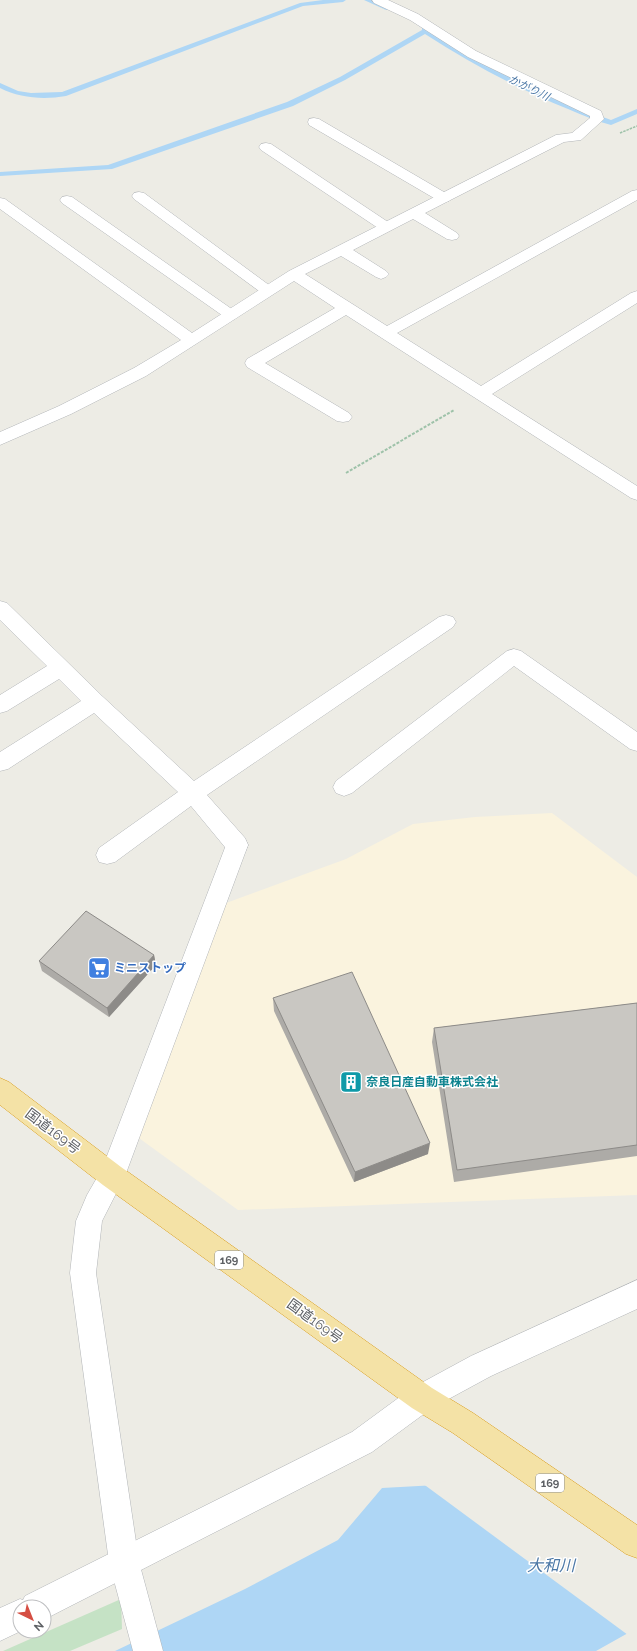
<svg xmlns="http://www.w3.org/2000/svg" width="637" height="1651" font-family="Raleway,'Noto Sans JP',sans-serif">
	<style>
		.commercial { fill: #faf3de }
		.green { fill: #c5e2c5 }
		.water { fill: #aed6f5 }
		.pier { fill: #edece5 }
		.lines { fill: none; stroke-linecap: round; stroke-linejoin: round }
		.stream { fill: #aed6f5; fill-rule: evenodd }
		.service-casing { stroke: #b2b5b8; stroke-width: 1 }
		.minor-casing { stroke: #b2b5b8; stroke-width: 1 }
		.trunk-casing { stroke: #d99c1a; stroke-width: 1 }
		.path-far1 { stroke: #9ec2a9; stroke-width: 1.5; stroke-dasharray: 2.5 1; stroke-linecap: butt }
		.path { stroke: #9ec2a9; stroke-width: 2; stroke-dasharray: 3 1.5; stroke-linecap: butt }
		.service { fill: #fff; fill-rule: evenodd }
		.minor { fill: #fff; fill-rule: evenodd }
		.trunk { fill: #f4e2a6; fill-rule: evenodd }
		.wall { fill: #adaba7 }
		.shaded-wall { fill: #8d8b88 }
		.building { fill: #c9c7c2; stroke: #8d8b88 }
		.labels { text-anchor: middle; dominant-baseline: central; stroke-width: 3; stroke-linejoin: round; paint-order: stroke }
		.far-water-label { font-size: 11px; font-style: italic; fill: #4c78a6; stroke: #fff }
		.shield { fill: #fff; stroke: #8e9092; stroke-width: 1 }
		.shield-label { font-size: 11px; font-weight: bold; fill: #5d6064 }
		.shop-label { font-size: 12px; font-weight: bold; fill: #366cbe; stroke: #fff; text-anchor: start }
		.culture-label { font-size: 12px; font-weight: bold; fill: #0d838f; stroke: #fff; text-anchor: start }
		.near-street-label { font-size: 14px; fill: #5d6064; stroke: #fff }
		.near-water-label { font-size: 16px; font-style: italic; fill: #4c78a6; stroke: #fff }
	</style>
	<rect width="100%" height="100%" fill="#edece5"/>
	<path class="commercial" d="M552 813 637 877V1195L238 1210 132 1133 218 906 346 859 413 824 475 817Z"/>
	<path class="green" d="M121 1599 122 1629 70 1651H3Z"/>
	<path class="water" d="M637 1474V1628L596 1651H115L245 1589 338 1540 382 1488Z"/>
	<path class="pier" d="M637 1472V1630L628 1635 422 1483Z"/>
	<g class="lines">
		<path class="stream" d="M323 0H346L343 2 303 6 66 96C43 100 20 98 0 88V83L18 91 31 93 62 92 300 3Z
			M364 0H373L391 9 386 10Z
			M419 24 427 26 428 30C486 67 546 97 611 120L637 109V114L611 125C596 121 582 115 568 109 518 89 470 63 425 34L345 80 293 106 112 169 0 176V172L108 165 287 102 340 77 422 30V28L418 25Z"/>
		<g class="service-casing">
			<path id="service" d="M314 118 319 119 449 195 451 198 449 201 444 202 439 201 309 125 308 122 309 119Z
				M266 143 271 144 391 224 393 227 391 230 386 231 381 230 261 150 259 147 261 144Z
				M139 192 144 193 273 288 275 291 273 294 268 295 263 294 134 199 132 196 134 193Z
				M67 196 72 197 236 312 239 315 236 318 231 320 226 318 62 203 60 200 62 197Z
				M237 836 245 839 248 845 125 1176 102 1221 96 1273 139 1562 163 1651H133L109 1562 70 1273 76 1221 87 1195 102 1169 226 845 229 839Z"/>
		</g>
		<g class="minor-casing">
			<path id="minor" d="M372 0H388L418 14 476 51 601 111 604 119 581 140 564 142 425 213 457 233 459 236 457 239 452 240 447 239 413 219 353 250 386 271 389 274 386 277 381 279 376 277 341 256 305 274 387 326 632 191 637 190V200L397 333 481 386 631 293 637 291V303L492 394 637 486V500L631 498 346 315 265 363 349 413 352 417 349 421 343 422 337 421 247 367 245 363 247 359 335 308 294 281 146 376 71 414 0 445V432L59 406 134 368 181 340 0 209V198L5 199 192 333 289 271 556 135 572 133 590 118V116L468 57 410 20 374 3Z
				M0 601 7 603 102 696 194 781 439 617 446 615 453 617 456 622 453 627 207 795 245 838 248 845 245 852 237 854 229 852 191 806 115 862 107 864 99 862 96 855 99 848 178 792 94 713 8 769 0 771V752L81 701 59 679 7 711 0 713V695L47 666 0 620Z
				M514 649 521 651 637 732V751L630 749 514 666 352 793 344 796 336 793 333 787 336 781 507 651Z
				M637 1280V1309L491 1376 432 1408 372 1452 47 1618 44 1619V1607H20V1631H21L0 1641V1608L20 1599 23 1600 25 1596 352 1432 412 1388 471 1356Z"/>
		</g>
		<g class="trunk-casing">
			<path id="trunk" d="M0 1078 9 1082 121 1167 432 1388 473 1413 637 1525V1558L626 1554 453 1433 412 1408 103 1185 0 1105Z"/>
		</g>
		<path class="path-far1" d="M620 133 637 126"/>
		<path class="path" d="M346 473 454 410"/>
		<use href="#service" class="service"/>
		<use href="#minor" class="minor"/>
		<use href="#trunk" class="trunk"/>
	</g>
	<path class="wall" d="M154 955 156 965 109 1017 42 971 39 961Z
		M273 998 428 1154 354 1182 274 1011Z
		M637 1003V1156L454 1182 432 1042 434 1028Z"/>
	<path class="shaded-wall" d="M154 955 156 965 109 1017 107 1008Z
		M430 1143 428 1154 354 1182 355 1172Z"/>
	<path class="building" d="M86 911 154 955 107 1008 39 961Z
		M352 972 430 1143 355 1172 273 998Z
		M637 1003V1145L457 1170 434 1028Z"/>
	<defs>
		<g id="supermarket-square" transform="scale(1.15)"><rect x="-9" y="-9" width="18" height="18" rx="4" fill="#3f7fe0" stroke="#fff"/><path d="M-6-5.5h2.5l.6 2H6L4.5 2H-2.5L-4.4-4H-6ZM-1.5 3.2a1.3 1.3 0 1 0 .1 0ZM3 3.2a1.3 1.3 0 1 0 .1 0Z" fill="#fff"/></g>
		<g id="building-square" transform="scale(1.15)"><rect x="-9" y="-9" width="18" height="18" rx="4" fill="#0f9aa8" stroke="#fff"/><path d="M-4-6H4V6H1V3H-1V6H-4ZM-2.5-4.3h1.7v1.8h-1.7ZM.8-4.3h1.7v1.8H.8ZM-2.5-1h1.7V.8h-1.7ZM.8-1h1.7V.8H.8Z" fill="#fff"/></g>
	</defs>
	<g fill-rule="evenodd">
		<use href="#supermarket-square" x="99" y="968"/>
		<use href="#building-square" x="351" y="1082"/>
	</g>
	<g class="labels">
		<g class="far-water-label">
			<text transform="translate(529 88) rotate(26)">かがり川</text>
		</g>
		<g class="shield">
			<rect x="215" y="1251" width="28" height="18" rx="3"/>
			<rect x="536" y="1474" width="28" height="18" rx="3"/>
		</g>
		<g class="shield-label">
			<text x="229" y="1260">169</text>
			<text x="550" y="1483">169</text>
		</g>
		<g class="shop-label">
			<text x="114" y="968">ミニストップ</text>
		</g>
		<g class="culture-label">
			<text x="366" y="1082">奈良日産自動車株式会社</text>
		</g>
		<g class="near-street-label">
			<text transform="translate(53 1131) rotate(37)">国道169号</text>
			<text transform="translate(315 1321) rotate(36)">国道169号</text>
		</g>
		<g class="near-water-label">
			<text x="551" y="1565">大和川</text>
		</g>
	</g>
	<g transform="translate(32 1619) rotate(137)"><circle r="19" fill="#ffffff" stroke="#bebfc1"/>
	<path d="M0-3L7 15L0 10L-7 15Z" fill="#d54e43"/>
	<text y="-6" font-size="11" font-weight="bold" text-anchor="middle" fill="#5d6064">N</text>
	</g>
</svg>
